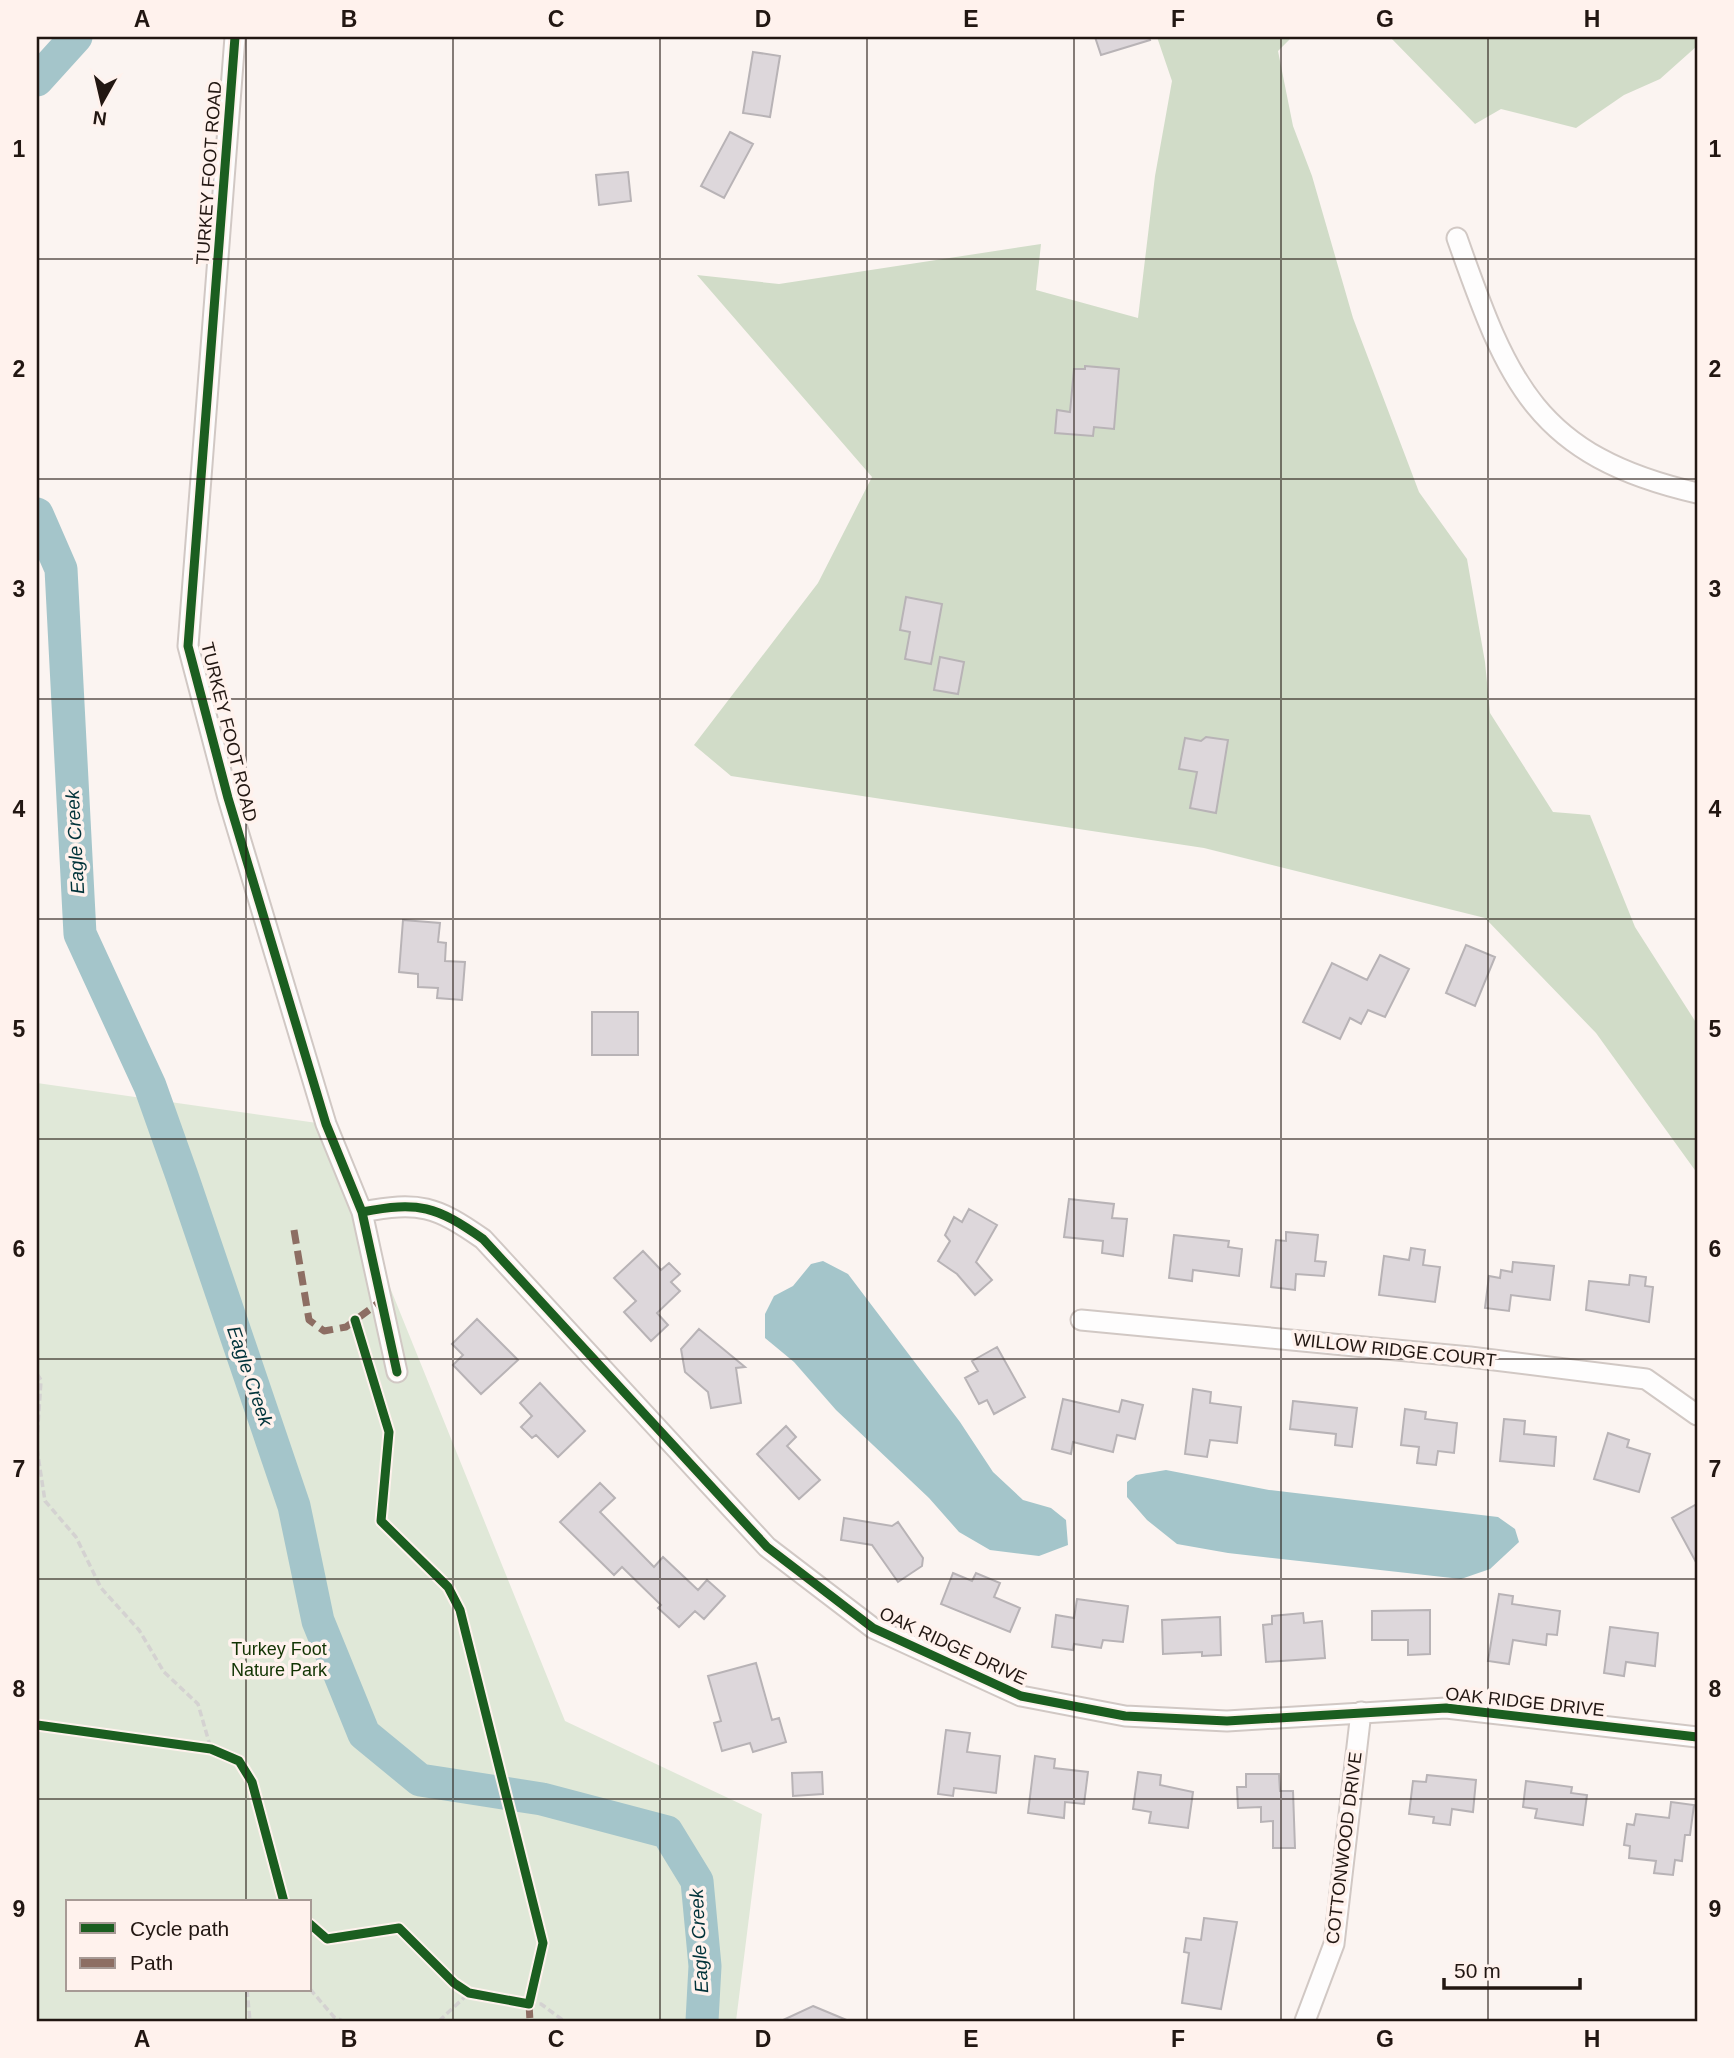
<svg xmlns="http://www.w3.org/2000/svg" width="1734" height="2058" font-family="Arial,sans-serif">
	<style>
		.green { fill: #e0e8d8; fill-rule: evenodd }
		.forest { fill: #d1dcc8 }
		.water { fill: #a4c5ca }
		.lines { fill: none; stroke-linecap: round; stroke-linejoin: round }
		.river { stroke: #a4c5ca; stroke-width: 33 }
		.building { fill: #ddd7db; stroke: #b8b3b6; stroke-width: 2 }
		.minor-casing { stroke: #d1c8c4; stroke-width: 23 }
		.path { stroke: #d4d2d1; stroke-width: 3.5; stroke-dasharray: 7 3.5; stroke-linecap: butt }
		.minor { stroke: #fefdfd; stroke-width: 19 }
		.quiet { stroke: #8d6e63; stroke-width: 7; stroke-dasharray: 14 7; stroke-linecap: butt }
		.cycleway-casing { stroke: #fff2ed; stroke-width: 13 }
		.cycleway { stroke: #1b5e20; stroke-width: 9 }
		.grid { fill: none; stroke: #221712; stroke-width: 2; stroke-opacity: 0.55 }
		.labels { text-anchor: middle; dominant-baseline: central; stroke-width: 7; stroke-linejoin: round; paint-order: stroke }
		.street-label { font-size: 18px; fill: #221712; stroke: #fff2ed }
		.park-label { font-size: 18px; fill: #123403; stroke: #fff2ed }
		.water-label { font-size: 19px; font-style: italic; fill: #01333a; stroke: #fff2ed }
		.neatline { fill: none; stroke: #221712; stroke-width: 2.5 }
		.grid-label { font-size: 23px; text-anchor: middle; font-weight: bold; fill: #221712 }
	</style>
	<rect width="100%" height="100%" fill="#fbf4f1"/>
	<path class="green" d="M37 1083 324 1124 565 1721 762 1814 736 2021H37ZM68 1902H310V1990H68Z"/>
	<path class="forest" d="M1157 37H1292L1278 51 1293 126 1312 176 1353 318 1419 492 1467 559 1485 662 1490 713 1553 812 1590 815 1635 927 1697 1024V1173L1596 1033 1485 918 1204 848 731 776 694 745 818 583 872 477 697 275 779 284 1041 244 1036 290 1138 318 1155 176 1172 81Z
		M1390 37H1697V46L1660 79 1624 95 1576 128 1501 109 1475 124Z"/>
	<path class="water" d="M823 1261 848 1274 960 1422 993 1472 1023 1500 1051 1508 1066 1520 1068 1545 1039 1556 990 1550 959 1532 929 1498 836 1410 794 1362 765 1338V1314L774 1296 793 1286 811 1264Z
		M1166 1470 1269 1490 1498 1517 1515 1529 1519 1542 1490 1569 1461 1579 1228 1553 1177 1544 1147 1520 1127 1497V1482L1136 1475Z"/>
	<g class="lines">
		<path class="river" d="M37 80 76 37
			M37 514 61 569 80 934 150 1086 182 1176 294 1506 318 1621 364 1734 420 1780 542 1799 667 1832 697 1881 705 1966 702 2021"/>
	</g>
	<path class="building" d="M1095 37H1149L1150 40 1101 55Z
		M753 52 780 56 770 117 743 113Z
		M730 132 753 144 724 198 701 186Z
		M628 172 631 201 599 205 596 175Z
		M1085 366 1119 369 1114 429 1094 427 1093 436 1055 433 1057 410 1070 412 1074 369H1085Z
		M906 597 942 604 931 664 905 659 910 632 900 630Z
		M940 657 964 662 958 694 934 690Z
		M1206 737 1228 740 1216 813 1190 808 1197 772 1179 769 1185 738 1201 741Z
		M403 920 440 923 438 942 446 943 445 961 465 962 462 1000 437 998 438 988 418 987V974L399 972Z
		M1466 945 1495 957 1475 1006 1446 993Z
		M1380 955 1409 969 1385 1017 1368 1010 1361 1024 1350 1018 1340 1039 1303 1022 1332 963 1367 980Z
		M592 1012H638V1055H592Z
		M1069 1199 1114 1204 1112 1218 1127 1219 1123 1256 1102 1253 1103 1241 1064 1237Z
		M969 1209 997 1225 976 1262 992 1280 975 1295 957 1274 938 1261 950 1241 945 1235 954 1217 962 1222Z
		M1286 1232 1318 1235 1315 1261 1326 1262 1324 1276 1296 1274 1295 1290 1271 1287 1276 1240 1286 1241Z
		M1174 1235 1229 1241 1228 1247 1242 1249 1239 1276 1193 1270 1192 1281 1169 1278Z
		M1411 1248 1425 1250 1423 1265 1440 1267 1435 1302 1379 1295 1384 1256 1409 1260Z
		M643 1251 661 1270 669 1263 680 1274 671 1282 680 1291 657 1313 668 1325 651 1341 624 1312 636 1301 614 1278Z
		M1513 1262 1554 1266 1550 1300 1511 1295 1509 1311 1485 1308 1489 1276 1500 1278 1501 1270 1512 1272Z
		M1630 1275 1646 1277 1645 1286 1653 1287 1649 1322 1586 1310 1589 1281 1629 1285Z
		M477 1319 518 1360 481 1394 453 1365 463 1355 452 1344Z
		M699 1329 745 1367 736 1368 741 1403 711 1408 708 1392 685 1372 681 1349Z
		M997 1347 1025 1397 994 1414 987 1400 979 1404 965 1378 978 1371 972 1361Z
		M540 1383 585 1431 558 1457 536 1435 532 1438 521 1427 532 1416 520 1403Z
		M1193 1389 1211 1392 1210 1403 1241 1407 1237 1443 1210 1440 1207 1457 1185 1454Z
		M1063 1399 1119 1412 1122 1400 1143 1405 1135 1439 1117 1435 1113 1452 1073 1442 1071 1454 1052 1449Z
		M1293 1401 1357 1408 1352 1447 1335 1445 1336 1434 1290 1429Z
		M1405 1409 1426 1412 1425 1419 1457 1423 1454 1453 1438 1451 1436 1465 1417 1463 1419 1447 1401 1445Z
		M1504 1419 1525 1421 1524 1434 1556 1437 1554 1466 1500 1461Z
		M786 1426 796 1437 787 1446 820 1480 799 1499 757 1454Z
		M1608 1433 1629 1440 1627 1447 1650 1454 1639 1492 1594 1479Z
		M600 1483 615 1498 600 1512 654 1567 663 1557 698 1590 707 1580 725 1596 704 1619 695 1611 679 1627 658 1608 661 1605 622 1567 614 1575 560 1522Z
		M1697 1504V1564L1672 1518Z
		M844 1518 892 1526 898 1522 923 1558 922 1566 898 1582 872 1545 841 1540Z
		M953 1573 972 1581 976 1573 1000 1583 994 1597 1020 1608 1010 1632 941 1604Z
		M1499 1594 1513 1596 1512 1604 1560 1611 1557 1635 1547 1634 1546 1645 1513 1640 1509 1664 1488 1661Z
		M1077 1599 1128 1606 1123 1642 1103 1640 1101 1648 1074 1644 1073 1650 1052 1647 1056 1615 1074 1618Z
		M1430 1610V1654L1408 1655V1640H1372V1611Z
		M1303 1613 1304 1623 1322 1621 1325 1658 1266 1662 1263 1625 1272 1624V1616Z
		M1220 1617 1221 1655 1202 1656V1652L1163 1654 1162 1620Z
		M1610 1627 1658 1633 1655 1666 1626 1662 1624 1676 1604 1673Z
		M756 1663 772 1720 779 1718 786 1742 753 1752 750 1743 722 1751 714 1723 721 1721 708 1676Z
		M946 1730 970 1733 967 1752 1000 1756 996 1793 954 1788 953 1796 938 1794Z
		M1035 1756 1055 1759 1054 1768 1088 1772 1084 1804 1065 1802 1064 1818 1028 1813Z
		M822 1772 823 1794 793 1796 792 1773Z
		M1138 1772 1161 1775 1160 1785 1193 1792 1188 1828 1149 1823 1151 1812 1133 1809Z
		M1246 1774H1279L1280 1791H1293L1295 1848H1273V1821L1261 1822V1807L1238 1808 1237 1787H1246Z
		M1427 1775 1476 1780 1473 1812 1452 1809 1450 1825 1433 1823 1434 1817 1409 1814 1413 1781 1426 1782Z
		M1526 1781 1572 1787 1571 1793 1587 1795 1583 1825 1535 1818 1537 1809 1523 1807Z
		M1671 1802 1694 1805 1690 1835H1685L1682 1861 1675 1860 1673 1875 1654 1873 1656 1861 1629 1858 1630 1846 1624 1845 1627 1824 1634 1825 1636 1814 1669 1818Z
		M1204 1918 1237 1922 1221 2009 1182 2003 1189 1953 1184 1952 1186 1938 1201 1940Z
		M813 2006 849 2021H781Z"/>
	<g class="lines">
		<g class="minor-casing">
			<path id="minor" d="M235 37 188 646 228 798 326 1124 362 1212 397 1372
				M1457 238C1508 383 1536 456 1697 493
				M362 1212C419 1201 436 1206 483 1239L767 1547 873 1628 1021 1696 1125 1716 1227 1721 1446 1708 1697 1737
				M1081 1320 1470 1357 1646 1379 1697 1415
				M1305 2021 1334 1944 1361 1712"/>
		</g>
		<path class="path" d="M37 1374 41 1380 37 1441
			M37 1449 45 1501 76 1537 101 1588 139 1630 164 1672 198 1704 211 1749
			M310 1989 334 2017 343 2021
			M247 1990 250 2021
			M529 2004H541L564 2021
			M439 2021 469 1993"/>
		<use href="#minor" class="minor"/>
		<path class="quiet" d="M294 1230 309 1320 324 1331 346 1327 381 1301
			M529 2004 530 2021"/>
		<g class="cycleway-casing">
			<path id="cycleway" d="M235 37 188 646 228 798 326 1124 362 1212 397 1372
				M362 1212C419 1201 436 1206 483 1239L767 1547 873 1628 1021 1696 1125 1716 1227 1721 1446 1708 1697 1737
				M37 1725 211 1749 239 1761 252 1782 284 1902
				M310 1924 327 1939 399 1928 454 1983 469 1993 529 2004 543 1943 460 1610 448 1587 381 1521 389 1432 355 1320"/>
		</g>
		<use href="#cycleway" class="cycleway"/>
	</g>
	<path class="grid" d="M246 37V1902M453 37V2021M660 37V2021M867 37V2021M1074 37V2021M1281 37V2021M1488 37V2021M37 259H1697M37 479H1697M37 699H1697M37 919H1697M37 1139H1697M37 1359H1697M37 1579H1697M37 1799H1697M246 1990V2021"/>
	<g class="labels">
		<g class="street-label">
			<text transform="translate(209 173) rotate(-86)">TURKEY FOOT ROAD</text>
			<text transform="translate(229 732) rotate(76)">TURKEY FOOT ROAD</text>
			<text transform="translate(1395 1350) rotate(6)">WILLOW RIDGE COURT</text>
			<text transform="translate(953 1646) rotate(25)">OAK RIDGE DRIVE</text>
			<text transform="translate(1525 1702) rotate(6)">OAK RIDGE DRIVE</text>
			<text transform="translate(1344 1848) rotate(-83)">COTTONWOOD DRIVE</text>
		</g>
		<g class="park-label">
			<text x="279" y="1649">Turkey Foot<tspan x="279" dy="21">Nature Park</tspan></text>
		</g>
		<g class="water-label">
			<text transform="translate(75 842) rotate(-93)">Eagle Creek</text>
			<text transform="translate(250 1376) rotate(71)">Eagle Creek</text>
			<text transform="translate(699 1941) rotate(-93)">Eagle Creek</text>
		</g>
	</g>
	<rect width="1734" height="2058" fill="none" stroke="#fff2ed" stroke-width="77"/>
	<rect x="66" y="1900" width="245" height="91" fill="#fff2ed" stroke="#a79a95" stroke-width="2"/>
	<rect x="80" y="1923" width="35" height="10" fill="#1b5e20" stroke="#a79a95" stroke-width="2"/>
	<text x="130" y="1936" font-size="21" fill="#221712">Cycle path</text>
	<rect x="80" y="1958" width="35" height="10" fill="#8d6e63" stroke="#a79a95" stroke-width="2"/>
	<text x="130" y="1970" font-size="21" fill="#221712">Path</text>
	<g transform="translate(102 102) rotate(188)" stroke="#fff2ed" stroke-width="5" paint-order="stroke">
	<path d="M0-5L12 26L0 18L-12 26Z" fill="#221712"/>
	<text y="-10" font-size="19" font-weight="bold" text-anchor="middle" fill="#221712">N</text>
	</g>
	<path d="M1444 1978v10h136v-10" fill="none" stroke="#221712" stroke-width="3.5"/>
	<text x="1454" y="1978" font-size="21" fill="#221712" stroke="#fff2ed" stroke-width="5" paint-order="stroke">50 m</text>
	<rect x="38" y="38" width="1658" height="1982" class="neatline"/>
	<g class="grid-label">
		<text x="142" y="27">A</text>
		<text x="349" y="27">B</text>
		<text x="556" y="27">C</text>
		<text x="763" y="27">D</text>
		<text x="971" y="27">E</text>
		<text x="1178" y="27">F</text>
		<text x="1385" y="27">G</text>
		<text x="1592" y="27">H</text>
		<text x="19" y="157">1</text>
		<text x="1715" y="157">1</text>
		<text x="19" y="377">2</text>
		<text x="1715" y="377">2</text>
		<text x="19" y="597">3</text>
		<text x="1715" y="597">3</text>
		<text x="19" y="817">4</text>
		<text x="1715" y="817">4</text>
		<text x="19" y="1037">5</text>
		<text x="1715" y="1037">5</text>
		<text x="19" y="1257">6</text>
		<text x="1715" y="1257">6</text>
		<text x="19" y="1477">7</text>
		<text x="1715" y="1477">7</text>
		<text x="19" y="1697">8</text>
		<text x="1715" y="1697">8</text>
		<text x="19" y="1917">9</text>
		<text x="1715" y="1917">9</text>
		<text x="142" y="2047">A</text>
		<text x="349" y="2047">B</text>
		<text x="556" y="2047">C</text>
		<text x="763" y="2047">D</text>
		<text x="971" y="2047">E</text>
		<text x="1178" y="2047">F</text>
		<text x="1385" y="2047">G</text>
		<text x="1592" y="2047">H</text>
	</g>
</svg>
